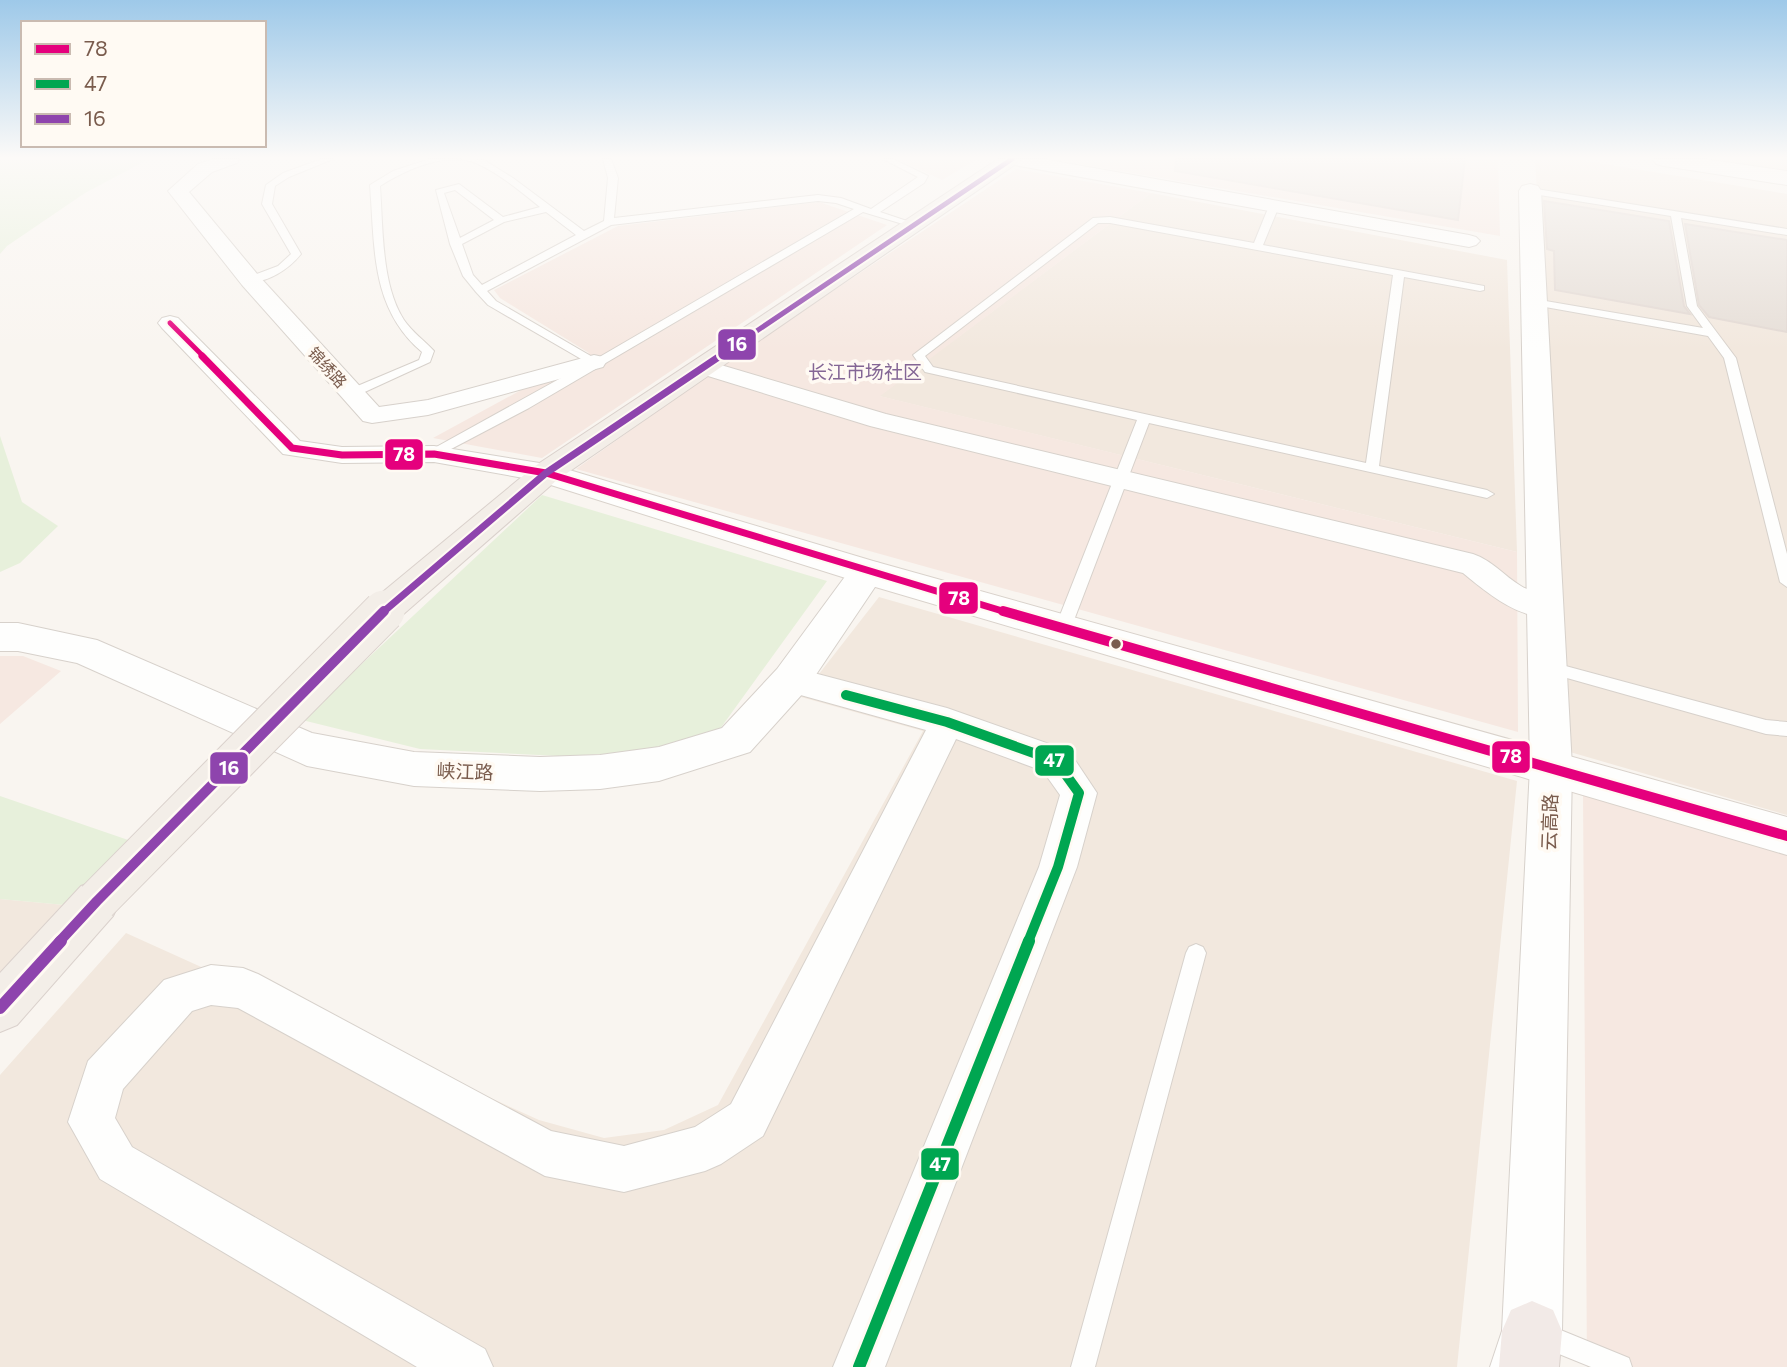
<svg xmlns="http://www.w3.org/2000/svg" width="1787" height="1367" font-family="Commissioner,'Noto Sans SC',sans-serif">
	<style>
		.residential { fill: #f2e8de }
		.commercial { fill: #f6e8e1 }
		.green { fill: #e7f0db }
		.building { fill: #e6ded7; stroke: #e2d8d2; stroke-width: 2 }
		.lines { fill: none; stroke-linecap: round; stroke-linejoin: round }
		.service-casing { stroke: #d7d1cb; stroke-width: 2 }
		.minor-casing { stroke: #d7d1cb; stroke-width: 2 }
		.tertiary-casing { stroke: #d7d1cb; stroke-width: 2 }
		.secondary-casing { stroke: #d9d2cb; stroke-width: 2 }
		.primary-casing { stroke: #dad1cc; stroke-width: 2 }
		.motorway-casing { stroke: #dad1cc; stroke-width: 2 }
		.service { fill: #fefefd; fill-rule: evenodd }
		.minor { fill: #fefefd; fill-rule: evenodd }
		.tertiary { fill: #fefefd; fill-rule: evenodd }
		.secondary { fill: #fefefd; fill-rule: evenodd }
		.primary { fill: #f3eee8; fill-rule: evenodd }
		.motorway { fill: #f2eae7; fill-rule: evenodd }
		.primary-bridge-far1-casing { stroke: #dad1cc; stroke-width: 33; stroke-linecap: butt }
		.primary-bridge-casing { stroke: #dad1cc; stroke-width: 43; stroke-linecap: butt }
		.primary-bridge-far1 { stroke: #f3eee8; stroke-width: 32 }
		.primary-bridge { stroke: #f3eee8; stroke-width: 41 }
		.bus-1-far2-casing { stroke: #fffaf3; stroke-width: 9 }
		.bus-1-far1-casing { stroke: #fffaf3; stroke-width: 11 }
		.bus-1-casing { stroke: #fffaf3; stroke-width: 15 }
		.bus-2-far1-casing { stroke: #fffaf3; stroke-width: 15 }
		.bus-2-casing { stroke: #fffaf3; stroke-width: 18 }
		.bus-3-far3-casing { stroke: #fffaf3; stroke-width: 9 }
		.bus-3-far2-casing { stroke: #fffaf3; stroke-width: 11 }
		.bus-3-far1-casing { stroke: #fffaf3; stroke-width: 15 }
		.bus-3-casing { stroke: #fffaf3; stroke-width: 18 }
		.bus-1-far2 { stroke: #e5007d; stroke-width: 5 }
		.bus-1-far1 { stroke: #e5007d; stroke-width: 7 }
		.bus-1 { stroke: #e5007d; stroke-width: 10 }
		.bus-2-far1 { stroke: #00a651; stroke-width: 10 }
		.bus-2 { stroke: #00a651; stroke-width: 12 }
		.bus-3-far3 { stroke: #8e44ad; stroke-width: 5 }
		.bus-3-far2 { stroke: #8e44ad; stroke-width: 7 }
		.bus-3-far1 { stroke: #8e44ad; stroke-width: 10 }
		.bus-3 { stroke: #8e44ad; stroke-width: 12 }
		.bus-dot { fill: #7a5c4d; stroke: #fffaf3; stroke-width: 2.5 }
		.labels { text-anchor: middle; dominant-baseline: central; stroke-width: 7; stroke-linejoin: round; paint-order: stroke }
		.far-street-label { font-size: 16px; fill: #7a5c4d; stroke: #fffaf3 }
		.far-quarter-label { font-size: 19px; fill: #846695; stroke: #fffaf3 }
		.street-label { font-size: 19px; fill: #7a5c4d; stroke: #fffaf3 }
		.line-badge { stroke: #fffaf3; stroke-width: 2.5 }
		.badge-label { font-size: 19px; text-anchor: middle; font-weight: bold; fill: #fff }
	</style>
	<rect width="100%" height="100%" fill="#f9f5f0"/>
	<path class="residential" d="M1535 159H1574L1787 194V815L1570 752Z
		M1692 159H1787V174Z
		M1151 193 1507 260 1517 552 879 396Z
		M879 597 1517 781 1457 1367H0V1075L126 933 539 1120 604 1138 664 1130 718 1105 923 731 801 697Z
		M0 899 65 905 0 974Z"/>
	<path class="commercial" d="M897 159H977L942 180Z
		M1051 159H1498L1500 236Z
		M1016 169 1151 193 880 396 1517 552 1518 732 576 469 737 355Z
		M819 202 887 225 542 458 433 438 589 353 500 298 494 290 618 226Z
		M0 656H23L61 671 0 724Z
		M1583 793 1787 854V1367H1587Z"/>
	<path class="green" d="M0 159H149L85 193 7 246 0 254Z
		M0 436 22 502 58 526 20 563 0 572Z
		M542 495 827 581 717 733 650 752 559 756 420 749 302 720Z
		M0 796 134 842 65 905 0 899Z"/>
	<path class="building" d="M1176 159H1465L1458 220 1175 171Z
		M1544 201 1669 221 1684 306 1690 314 1555 290 1554 251 1547 249Z
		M1685 224 1787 240V332L1709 317 1699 305Z"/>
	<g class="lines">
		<g class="service-casing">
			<path id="service" d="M322 159H333L289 177 275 186 272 204 301 254C289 269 267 284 246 282V278L278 266 291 254 262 204 266 185 283 173Z
				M430 159 484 160 513 178 584 231 604 221 608 178 603 159H611L618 178 614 218 818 195 841 198 871 209 918 177 883 159H893L928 176 924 183 880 212 916 224V228L863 212 529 408 434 458 429 457V451L588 363 488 305 476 292 463 276 450 244 436 190 459 184 503 217 540 207C521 192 500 174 478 164 448 150 405 170 380 186 383 226 381 285 404 320 412 332 424 340 434 351L430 362 356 396H348V390L419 360 422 352C370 308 375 247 370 185L393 171ZM455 190 494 220 460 238 444 193ZM818 201 836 203 854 209 596 359 496 301 487 291 611 225ZM546 212 576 235 482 285 473 275 462 244 504 222Z
				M1530 188 1787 229V235L1681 218 1697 306 1736 358 1787 554V587L1780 582 1724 358 1708 336 1534 305 1529 302 1534 299 1703 328 1687 306 1671 216 1527 193 1525 191Z
				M1274 203 1279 206 1263 245 1484 286V290L1480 291 1404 277 1379 466 1487 490 1494 494 1487 498 1149 423 1071 628 1063 634 1058 632 1055 628 1137 420 925 372 913 355 1093 218 1110 217 1254 243 1269 206ZM1098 223H1110L1393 275 1366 463 933 367 925 356Z
				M1547 661 1766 720 1787 722V736L1766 734 1542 671 1539 667Z
				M1196 944 1203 947 1206 953 1095 1367H1071L1186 953 1189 947Z
				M1541 1322 1629 1358 1632 1367H1591L1532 1343 1529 1334 1532 1325Z"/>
		</g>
		<g class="minor-casing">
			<path id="minor" d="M213 159H239L237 163 212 172 189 192 258 275 379 407 428 400 594 355 603 357 606 362 603 367 428 415 372 423 363 421 242 285 168 191 198 164Z
				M1005 159H1043L1469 235 1476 237 1480 241 1476 245 1469 247 1014 165Z
				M170 316 178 318 300 441 342 447 434 446 546 464 556 467 560 473 556 479 546 482 434 462 342 463 283 454 162 328 158 323 162 318Z
				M704 360 886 414 1473 554C1492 560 1504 576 1521 586 1534 594 1551 593 1560 607L1555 615C1524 624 1486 592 1463 573L870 426 695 372 692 367 695 362Z
				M791 667 947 708 1069 751 1097 793 1077 867 885 1367H833L1039 867 1060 795 1043 771 956 739 763 1136 721 1164 705 1171 624 1192 545 1176 238 1008 211 1005 192 1011 123 1089 115 1118 132 1147 485 1349 493 1367H417L100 1179 68 1122 88 1061 164 980 211 965 243 968 258 974 551 1131 624 1146 695 1127 731 1104 926 730 779 689 774 680 779 671Z"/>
		</g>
		<g class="tertiary-casing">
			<path id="tertiary" d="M1530 184 1538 186 1541 191 1572 767 1562 1331 1550 1367H1490L1502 1331 1530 767 1519 191 1522 186Z
				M867 560 879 563 884 572 879 581 805 691 750 752 659 781 600 789 540 791 414 786 307 766 77 663 18 651H0V623H18L97 640 312 733 414 752 540 757 600 755 659 747 722 728 777 669 855 563Z"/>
		</g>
		<g class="secondary-casing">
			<path id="secondary" d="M1653 159H1704L1787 171V185L1664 166 1656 164Z
				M546 463 873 561 1787 817V855L855 581 535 480 530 473 535 466Z"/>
		</g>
		<g class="primary-casing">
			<path id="primary" d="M998 159H1023L557 480 399 618 386 622 373 618 368 609 373 600 535 466Z
				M97 880 113 886 120 901 113 916 17 1025 0 1032V973L81 886Z"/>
		</g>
		<g class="motorway-casing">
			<path id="motorway" d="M1532 1301 1553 1310 1562 1331 1559 1367H1499L1502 1331 1511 1310Z"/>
		</g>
		<use href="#service" class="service"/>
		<use href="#minor" class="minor"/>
		<use href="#tertiary" class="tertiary"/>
		<use href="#secondary" class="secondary"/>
		<use href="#primary" class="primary"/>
		<use href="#motorway" class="motorway"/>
		<g class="primary-bridge-far1-casing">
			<path id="primary-bridge-far1" d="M382 613 386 609"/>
		</g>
		<g class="primary-bridge-casing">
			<path id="primary-bridge" d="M97 901 384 611"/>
		</g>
		<use href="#primary-bridge-far1" class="primary-bridge-far1"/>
		<use href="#primary-bridge" class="primary-bridge"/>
		<g class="bus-1-far2-casing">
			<path id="bus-1-far2" d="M170 323 204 357"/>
		</g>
		<g class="bus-1-far1-casing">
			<path id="bus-1-far1" d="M202 356 292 448 342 455 434 454 546 473 1009 613"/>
		</g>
		<g class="bus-1-casing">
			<path id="bus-1" d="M1003 611 1787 836"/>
		</g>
		<g class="bus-2-far1-casing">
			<path id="bus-2-far1" d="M846 695 947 722 1056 761 1079 793 1058 867 1028 942"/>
		</g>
		<g class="bus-2-casing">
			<path id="bus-2" d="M859 1367 1029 941"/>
		</g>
		<g class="bus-3-far3-casing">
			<path id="bus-3-far3" d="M718 357 1012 159"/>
		</g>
		<g class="bus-3-far2-casing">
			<path id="bus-3-far2" d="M382 613 546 473 720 356"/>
		</g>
		<g class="bus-3-far1-casing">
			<path id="bus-3-far1" d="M59 942 97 901 384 611"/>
		</g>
		<g class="bus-3-casing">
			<path id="bus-3" d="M0 1008 61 941"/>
		</g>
		<use href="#bus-1-far2" class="bus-1-far2"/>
		<use href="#bus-1-far1" class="bus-1-far1"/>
		<use href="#bus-1" class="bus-1"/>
		<use href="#bus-2-far1" class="bus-2-far1"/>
		<use href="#bus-2" class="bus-2"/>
		<use href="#bus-3-far3" class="bus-3-far3"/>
		<use href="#bus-3-far2" class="bus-3-far2"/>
		<use href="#bus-3-far1" class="bus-3-far1"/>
		<use href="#bus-3" class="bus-3"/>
	</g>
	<linearGradient id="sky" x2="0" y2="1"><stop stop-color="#9ec9e9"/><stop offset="0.45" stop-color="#fcfaf8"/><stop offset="1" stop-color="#fcfaf8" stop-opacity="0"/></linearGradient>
	<rect width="1787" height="350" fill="url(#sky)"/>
	<circle class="bus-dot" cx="1116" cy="644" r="6"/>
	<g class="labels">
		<g class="far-street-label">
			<text transform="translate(328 367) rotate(48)">锦绣路</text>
		</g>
		<g class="far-quarter-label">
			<text x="865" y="371">长江市场社区</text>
		</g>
		<g class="street-label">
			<text transform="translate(465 771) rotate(2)">峡江路</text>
			<text transform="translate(1549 822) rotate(-88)">云高路</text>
		</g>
	</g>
	<g class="line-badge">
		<rect x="717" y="328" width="40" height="33" rx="7" fill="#8e44ad"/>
		<rect x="384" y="438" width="40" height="33" rx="7" fill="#e5007d"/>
		<rect x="938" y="581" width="41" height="34" rx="7" fill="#e5007d"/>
		<rect x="1491" y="740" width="40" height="34" rx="7" fill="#e5007d"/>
		<rect x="1034" y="744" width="41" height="33" rx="7" fill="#00a651"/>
		<rect x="209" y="751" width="40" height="34" rx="7" fill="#8e44ad"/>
		<rect x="920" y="1147" width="40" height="34" rx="7" fill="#00a651"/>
	</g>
	<g class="badge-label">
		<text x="737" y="351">16</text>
		<text x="404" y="461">78</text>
		<text x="959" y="605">78</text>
		<text x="1511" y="763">78</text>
		<text x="1054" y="767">47</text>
		<text x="229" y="775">16</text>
		<text x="940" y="1171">47</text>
	</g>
	<rect x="21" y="21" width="245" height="126" fill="#fffaf3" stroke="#cabbb1" stroke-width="2"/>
	<rect x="35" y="44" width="35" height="10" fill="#e5007d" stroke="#cabbb1" stroke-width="2"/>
	<text x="84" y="56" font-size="21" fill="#7a5c4d">78</text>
	<rect x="35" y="79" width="35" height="10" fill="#00a651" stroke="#cabbb1" stroke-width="2"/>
	<text x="84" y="91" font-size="21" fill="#7a5c4d">47</text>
	<rect x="35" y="114" width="35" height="10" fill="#8e44ad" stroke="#cabbb1" stroke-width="2"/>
	<text x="84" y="126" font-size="21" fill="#7a5c4d">16</text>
</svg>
